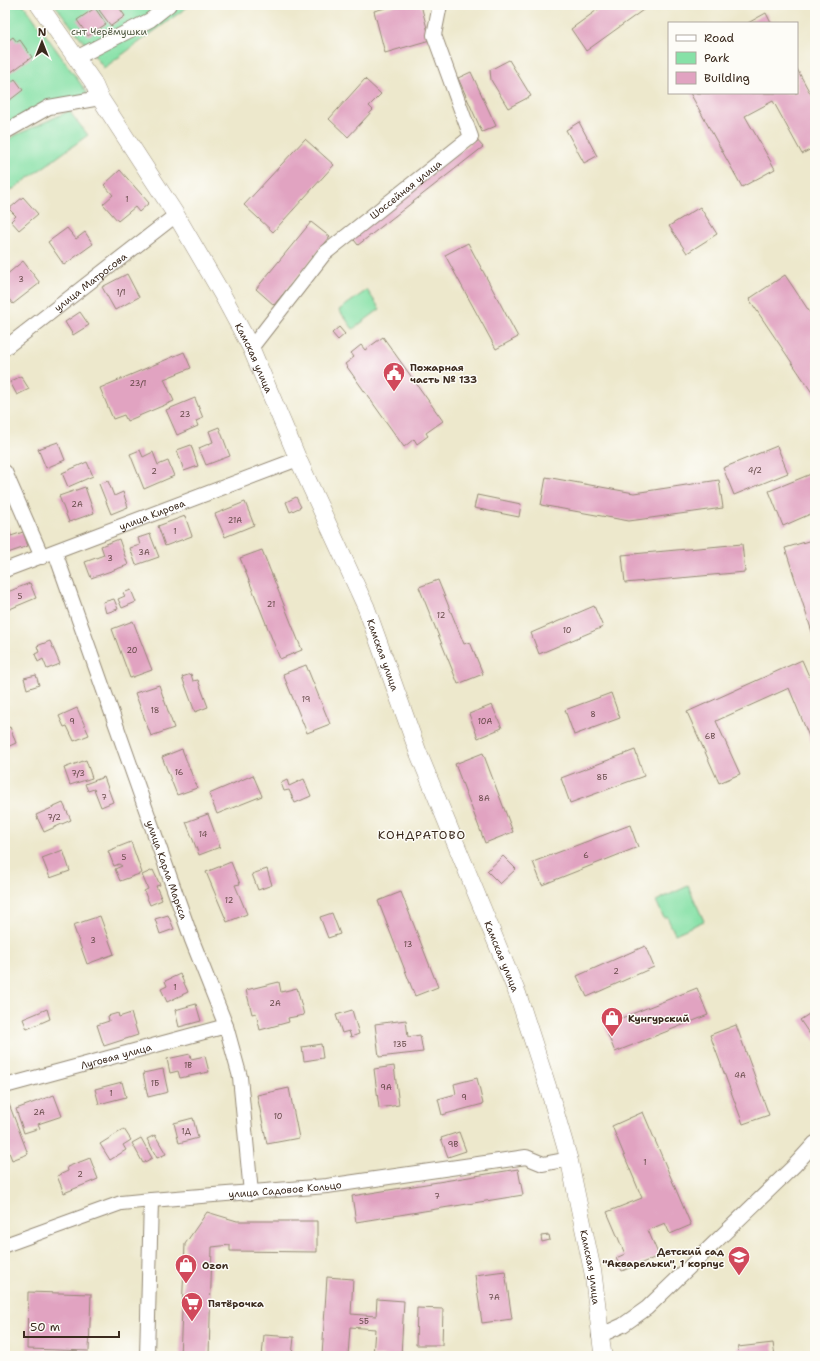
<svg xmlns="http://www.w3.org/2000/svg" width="820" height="1361" font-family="'Shantell Sans',sans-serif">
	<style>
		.green { fill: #87e1a7; stroke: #618662 }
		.building { fill: #e1a3c1 }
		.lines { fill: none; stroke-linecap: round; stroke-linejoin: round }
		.minor-casing { stroke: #948975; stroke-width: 16 }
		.tertiary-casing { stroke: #948975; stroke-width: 18 }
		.minor { stroke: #fff; stroke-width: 14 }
		.tertiary { stroke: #fff; stroke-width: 17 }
		.labels { text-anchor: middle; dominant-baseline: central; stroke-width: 3; stroke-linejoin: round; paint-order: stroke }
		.number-label { font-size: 8px; fill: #644847 }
		.park-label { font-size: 10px; fill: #4e5840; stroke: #fdfcf7 }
		.street-label { font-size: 10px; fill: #3b2a1e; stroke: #fdfcf7 }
		.poi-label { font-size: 10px; font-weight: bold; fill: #3b2a1e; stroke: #fdfcf7; text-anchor: start }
		.quarter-label { font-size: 12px; letter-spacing: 1px; fill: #3b2a1e; stroke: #fdfcf7 }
	</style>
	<rect width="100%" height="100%" fill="#fdfcf7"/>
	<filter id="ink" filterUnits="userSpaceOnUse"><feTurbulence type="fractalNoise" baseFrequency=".025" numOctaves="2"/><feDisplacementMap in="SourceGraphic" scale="8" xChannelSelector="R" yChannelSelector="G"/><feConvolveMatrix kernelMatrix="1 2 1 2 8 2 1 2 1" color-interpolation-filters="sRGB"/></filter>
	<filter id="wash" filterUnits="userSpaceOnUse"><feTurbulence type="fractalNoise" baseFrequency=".012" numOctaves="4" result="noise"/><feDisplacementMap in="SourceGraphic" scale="16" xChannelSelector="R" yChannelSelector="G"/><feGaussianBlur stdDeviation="0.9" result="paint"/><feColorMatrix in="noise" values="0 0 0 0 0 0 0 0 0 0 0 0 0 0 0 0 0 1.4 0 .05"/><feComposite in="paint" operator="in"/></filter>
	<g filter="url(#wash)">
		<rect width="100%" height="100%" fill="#ede8cc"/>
		<path class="green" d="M5 5H24L88 94 5 125Z
			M55 5H190L104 68Z
			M69 111 88 135 5 195V142L14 136Z
			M367 290 380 309 353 329 339 310Z
			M688 886 704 921 675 934 667 917 664 918 656 901Z"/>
		<g id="blocks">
			<path class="building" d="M105 5 118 6 125 16 111 26 99 10Z
				M397 5H421L430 40 385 53 374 11Z
				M604 5H650L586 51 571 29Z
				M95 8 106 24 88 36 77 20Z
				M766 13 771 23H748Z
				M5 35 9 40 13 37 17 42 20 40 32 57 7 75 5 71Z
				M509 60 531 96 508 108 491 80 490 70Z
				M797 69 815 102V147L802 154 773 101 745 116 775 169 742 187 690 93H797Z
				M471 72 496 126 482 132 458 78Z
				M15 79 23 90 10 100 5 93V86Z
				M365 79 381 94 369 106 373 110 348 137 329 119Z
				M579 122 597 156 584 163 566 130Z
				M305 139 334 165 273 232 244 205Z
				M476 139 483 147 358 245 351 236Z
				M120 170 149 203 139 212 135 207 118 221 103 204 113 195 104 185Z
				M23 197 38 214 19 230 11 221 16 216 9 209Z
				M700 207 717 234 687 253 669 226Z
				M311 222 330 237 274 305 256 289Z
				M67 228 76 239 85 232 93 244 64 265 48 242Z
				M468 243 518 337 496 349 445 255Z
				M23 261 40 283 13 304 5 294V276Z
				M127 274 139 297 115 310 102 287Z
				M785 275 815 320V397L749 299Z
				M80 312 89 325 73 335 65 322Z
				M339 327 345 334 338 340 332 333Z
				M383 337 443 421 426 433 428 436 417 444 414 439 404 447 345 364 354 357 351 353 361 345 365 350Z
				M184 352 191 368 164 379 174 401 127 421 124 415 113 419 100 388Z
				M21 376 29 389 17 395 10 382Z
				M195 398 203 418 196 421 198 426 177 435 166 410Z
				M219 427 230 456 206 465 199 448 213 442 209 431Z
				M58 442 65 460 46 468 38 449Z
				M191 445 198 466 184 471 177 450Z
				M777 446 788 473 734 495 723 468Z
				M140 450 143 457 153 452 158 465 168 461 174 476 144 489 130 454Z
				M87 462 93 476 68 487 62 473Z
				M811 474 815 483V502L813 503 815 512 783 526 769 491Z
				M546 477 634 493 719 480 723 508 629 521 541 505Z
				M108 481 114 496 123 492 128 507 111 514 99 484Z
				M85 487 94 513 69 522 59 496Z
				M477 495 521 504 519 517 474 508Z
				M296 497 301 507 290 512 286 502Z
				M245 502 254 525 225 537 215 514Z
				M185 516 192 536 165 546 158 526Z
				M5 519 11 536 23 532 28 546 5 554Z
				M150 534 159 557 136 565 130 548 140 545 138 538Z
				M119 539 128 565 91 578 85 562 104 555 101 546Z
				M815 539V635H813L785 548Z
				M742 544 745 572 625 583 622 555Z
				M262 550 302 650 280 659 240 558Z
				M438 580 464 644 470 642 483 674 458 684 419 587Z
				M30 583 36 598 5 611V593Z
				M131 590 136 602 122 608 118 599 125 596 123 593Z
				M114 599 118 609 106 613 103 602Z
				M594 606 603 627 539 654 531 633Z
				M133 621 152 670 130 678 112 629Z
				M50 641 60 664 47 669 43 659 38 662 35 654 39 652 37 646Z
				M802 660 815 690V751L789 688 716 721 740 774 719 783 687 712Z
				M306 665 330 724 307 733 283 674Z
				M191 674 193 681 198 680 208 707 195 712 182 677Z
				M36 675 39 685 27 689 24 678Z
				M159 685 174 728 151 736 135 693Z
				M611 693 620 718 574 735 565 710Z
				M492 705 502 728 478 738 469 714Z
				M77 708 89 735 74 741 67 726 64 727 59 716Z
				M10 727 16 743 5 748V729Z
				M182 749 197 788 177 795 162 757Z
				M635 750 644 776 570 803 561 778Z
				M483 753 513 832 485 843 455 764Z
				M86 760 92 778 70 785 64 768Z
				M253 775 262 796 217 814 209 794Z
				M104 777 113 802 101 807 94 789 88 791 85 784Z
				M304 779 311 796 295 803 289 790 284 791 281 783 287 780 289 786Z
				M63 803 71 820 44 832 36 815Z
				M208 814 220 847 199 855 186 822Z
				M630 825 638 847 542 885 533 862Z
				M131 842 142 873 120 881 115 869 122 866 119 864 114 866 108 851Z
				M63 850 70 871 50 878 42 858Z
				M503 856 516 869 500 884 487 871Z
				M231 862 240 884 235 885 247 914 227 922 206 872Z
				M267 869 272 885 258 890 252 874Z
				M153 870 160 885 156 886 162 900 150 905 144 891 148 889 142 875Z
				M401 892 438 987 415 996 378 901Z
				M332 913 340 934 328 938 320 917Z
				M168 915 174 929 160 934 155 919Z
				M100 916 114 954 87 964 73 925Z
				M645 946 654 967 587 997 577 976Z
				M180 974 188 992 167 1002 161 989 167 986 165 981Z
				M279 982 281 992 297 988 304 1015 288 1018 289 1022 260 1030 256 1013 252 1014 246 990Z
				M697 988 708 1015 615 1052 604 1025Z
				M196 1004 201 1021 179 1027 175 1010Z
				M47 1009 50 1019 27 1029 23 1019Z
				M352 1010 359 1034 351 1037 349 1031 342 1033 336 1015Z
				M815 1010V1042L800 1020Z
				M118 1013 119 1017 131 1013 138 1035 104 1046 97 1025 109 1021 108 1016Z
				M406 1020 408 1037 420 1035 423 1052 379 1057 375 1024Z
				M736 1025 769 1115 743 1124 710 1035Z
				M321 1044 323 1058 304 1061 302 1047Z
				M190 1054 191 1059 205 1056 209 1072 180 1078 178 1071 170 1073 167 1059Z
				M394 1066 399 1105 379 1108 374 1069Z
				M163 1069 168 1092 148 1097 143 1073Z
				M477 1078 483 1104 442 1115 438 1099 456 1094 454 1084Z
				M122 1082 126 1097 99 1104 95 1089Z
				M289 1088 299 1138 267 1144 257 1095Z
				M54 1095 62 1116 38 1124 40 1128 24 1133 16 1109Z
				M9 1104 28 1154 12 1160 5 1142V1106Z
				M643 1112 691 1225 670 1234 665 1223 648 1230 659 1256 622 1271 616 1258 625 1254 607 1212 642 1198 612 1126Z
				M193 1118 198 1138 179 1143 174 1123Z
				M124 1129 131 1140 123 1145 126 1150 110 1160 100 1144Z
				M459 1132 466 1151 448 1157 441 1138Z
				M155 1135 166 1154 157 1158 147 1139Z
				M141 1138 152 1158 143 1163 132 1143Z
				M90 1158 98 1179 64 1193 57 1176 68 1171 67 1167Z
				M518 1169 523 1195 356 1222 352 1196Z
				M207 1212 237 1221H317V1252L230 1251V1245L212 1247 209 1356H180L185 1244Z
				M549 1235 550 1240 542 1242 541 1236Z
				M505 1271 512 1319 482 1323 475 1275Z
				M327 1277 353 1279 351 1314 376 1316 377 1299 404 1301 401 1356H373L375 1329 350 1327 348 1356H322Z
				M28 1292 91 1294 89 1351 27 1349Z
				M417 1308 443 1309 442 1345H416Z
				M264 1335 294 1337 292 1356H262Z
				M773 1343 775 1356H739L738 1347Z"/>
		</g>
	</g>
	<g filter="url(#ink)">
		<use href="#blocks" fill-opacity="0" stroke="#948975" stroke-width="1"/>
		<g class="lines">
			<g class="minor-casing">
				<g id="minor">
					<path d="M76 58 150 20 169 5"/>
					<path d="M5 132 49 107 100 98"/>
					<path id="s1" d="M5 348 176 215"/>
					<path id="s2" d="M251 348 324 254 471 137 434 35 440 5"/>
					<path d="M5 472 42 557"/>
					<path id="s3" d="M55 552 192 940 226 1026 240 1077 251 1193"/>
					<path id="s4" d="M5 570 298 459"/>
					<path id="s5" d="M5 1086 226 1026"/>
					<path id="s6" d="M5 1245 121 1203 151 1200 327 1186 526 1157 543 1164 569 1159"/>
					<path d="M599 1336 623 1325 647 1308 794 1166 815 1143"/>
					<path d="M147 1356 151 1200"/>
				</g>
			</g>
			<g class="tertiary-casing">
				<g id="tertiary">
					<path id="s7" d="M39 5 93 82 100 98 176 215 222 294 251 348 298 459 366 607 418 752 518 995 551 1097 569 1159 593 1273 603 1356"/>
				</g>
			</g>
			<use href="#minor" class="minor"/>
			<use href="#tertiary" class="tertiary"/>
		</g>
	</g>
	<defs>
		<g id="civic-pin" transform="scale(1.15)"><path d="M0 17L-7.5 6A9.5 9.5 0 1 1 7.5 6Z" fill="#d1495b" stroke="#fdfcf7"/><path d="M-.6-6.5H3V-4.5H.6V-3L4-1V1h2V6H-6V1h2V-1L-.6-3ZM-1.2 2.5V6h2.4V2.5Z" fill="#fff"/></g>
		<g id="shop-pin" transform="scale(1.15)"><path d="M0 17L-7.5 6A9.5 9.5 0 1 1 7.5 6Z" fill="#d1495b" stroke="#fdfcf7"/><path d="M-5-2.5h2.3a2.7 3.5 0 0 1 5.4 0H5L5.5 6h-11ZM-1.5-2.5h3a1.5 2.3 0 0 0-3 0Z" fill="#fff"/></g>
		<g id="school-pin" transform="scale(1.15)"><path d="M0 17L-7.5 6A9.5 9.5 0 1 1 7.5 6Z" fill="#d1495b" stroke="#fdfcf7"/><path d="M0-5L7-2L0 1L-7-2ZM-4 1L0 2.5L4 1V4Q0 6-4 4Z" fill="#fff"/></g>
		<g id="supermarket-pin" transform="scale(1.15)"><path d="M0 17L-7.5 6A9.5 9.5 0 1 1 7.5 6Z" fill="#d1495b" stroke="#fdfcf7"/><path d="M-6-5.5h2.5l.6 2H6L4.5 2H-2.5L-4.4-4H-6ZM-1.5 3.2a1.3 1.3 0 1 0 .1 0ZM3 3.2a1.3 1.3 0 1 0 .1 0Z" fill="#fff"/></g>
	</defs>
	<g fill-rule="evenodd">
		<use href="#civic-pin" x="394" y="373"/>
		<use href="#shop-pin" x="612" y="1018"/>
		<use href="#school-pin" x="739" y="1257"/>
		<use href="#shop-pin" x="186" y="1265"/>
		<use href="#supermarket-pin" x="192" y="1303"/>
	</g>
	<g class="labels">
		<g class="number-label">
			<text x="127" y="199">1</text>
			<text x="21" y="279">3</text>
			<text x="121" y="292">1/1</text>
			<text x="138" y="383">23/1</text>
			<text x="185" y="414">23</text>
			<text x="755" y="470">4/2</text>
			<text x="154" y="471">2</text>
			<text x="77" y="504">2А</text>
			<text x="235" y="520">21А</text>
			<text x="175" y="531">1</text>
			<text x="144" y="552">3А</text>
			<text x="110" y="558">3</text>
			<text x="20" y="596">5</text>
			<text x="271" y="604">21</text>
			<text x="441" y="615">12</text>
			<text x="567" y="630">10</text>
			<text x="132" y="650">20</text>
			<text x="306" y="699">19</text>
			<text x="155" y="710">18</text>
			<text x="593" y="714">8</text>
			<text x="72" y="721">9</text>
			<text x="485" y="721">10А</text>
			<text x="710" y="736">6В</text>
			<text x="179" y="772">16</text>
			<text x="78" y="773">7/3</text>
			<text x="602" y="777">8Б</text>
			<text x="104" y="797">7</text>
			<text x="484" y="798">8А</text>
			<text x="54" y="817">7/2</text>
			<text x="203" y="834">14</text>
			<text x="586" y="855">6</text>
			<text x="124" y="857">5</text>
			<text x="229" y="900">12</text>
			<text x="93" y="940">3</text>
			<text x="408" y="944">13</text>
			<text x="616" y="971">2</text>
			<text x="175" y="987">1</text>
			<text x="275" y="1003">2А</text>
			<text x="400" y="1044">13Б</text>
			<text x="188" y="1065">1В</text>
			<text x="740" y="1075">4А</text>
			<text x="155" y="1083">1Б</text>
			<text x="386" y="1087">9А</text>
			<text x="111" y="1093">1</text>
			<text x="464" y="1097">9</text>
			<text x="39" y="1112">2А</text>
			<text x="278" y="1116">10</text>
			<text x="186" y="1131">1Д</text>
			<text x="453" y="1144">9В</text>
			<text x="645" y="1162">1</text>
			<text x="80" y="1174">2</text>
			<text x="437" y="1196">7</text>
			<text x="494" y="1297">7А</text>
			<text x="364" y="1321">5Б</text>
		</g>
		<g class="park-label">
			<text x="109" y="31">снт Черёмушки</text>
		</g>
		<g class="street-label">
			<text stroke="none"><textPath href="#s2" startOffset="223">Шоссейная улица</textPath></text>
			<text stroke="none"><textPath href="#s1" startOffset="108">улица Матросова</textPath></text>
			<text stroke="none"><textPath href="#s7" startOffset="414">Камская улица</textPath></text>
			<text stroke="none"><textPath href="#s4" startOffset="157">улица Кирова</textPath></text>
			<text stroke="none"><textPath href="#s7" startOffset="738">Камская улица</textPath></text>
			<text stroke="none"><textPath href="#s3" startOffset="337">улица Карла Маркса</textPath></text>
			<text stroke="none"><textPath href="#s7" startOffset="1062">Камская улица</textPath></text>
			<text stroke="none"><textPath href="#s5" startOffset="115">Луговая улица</textPath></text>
			<text stroke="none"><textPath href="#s6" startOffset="288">улица Садовое Кольцо</textPath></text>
			<text stroke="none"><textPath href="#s7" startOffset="1386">Камская улица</textPath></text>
		</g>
		<g class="poi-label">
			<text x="410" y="367">Пожарная<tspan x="410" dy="12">часть № 133</tspan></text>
			<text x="628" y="1018">Кунгурский</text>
			<text x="724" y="1251" text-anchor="end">Детский сад<tspan x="724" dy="12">"Акварельки", 1 корпус</tspan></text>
			<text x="202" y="1265">Ozon</text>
			<text x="208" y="1303">Пятёрочка</text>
		</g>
		<g class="quarter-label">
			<text x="422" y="835">КОНДРАТОВО</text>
		</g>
	</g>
	<rect width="820" height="1361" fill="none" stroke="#fdfcf7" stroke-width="20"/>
	<rect x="668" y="22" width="130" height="72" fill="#fdfcf7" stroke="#afa8a0"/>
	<rect x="676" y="35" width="20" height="6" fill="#ffffff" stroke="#afa8a0"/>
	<text x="704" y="42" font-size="12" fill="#3b2a1e">Road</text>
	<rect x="676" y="52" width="20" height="12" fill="#87e1a7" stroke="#afa8a0"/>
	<text x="704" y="62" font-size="12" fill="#3b2a1e">Park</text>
	<rect x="676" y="72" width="20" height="12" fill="#e1a3c1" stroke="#afa8a0"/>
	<text x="704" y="82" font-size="12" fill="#3b2a1e">Building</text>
	<g transform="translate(42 42)" stroke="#fdfcf7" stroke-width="3" paint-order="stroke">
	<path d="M0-3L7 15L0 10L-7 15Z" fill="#3b2a1e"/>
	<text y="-6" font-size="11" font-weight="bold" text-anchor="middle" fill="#3b2a1e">N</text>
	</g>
	<path d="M24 1331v6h95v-6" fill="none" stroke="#3b2a1e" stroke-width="2"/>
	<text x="30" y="1331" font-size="12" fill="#3b2a1e" stroke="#fdfcf7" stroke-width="3" paint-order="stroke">50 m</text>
</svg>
